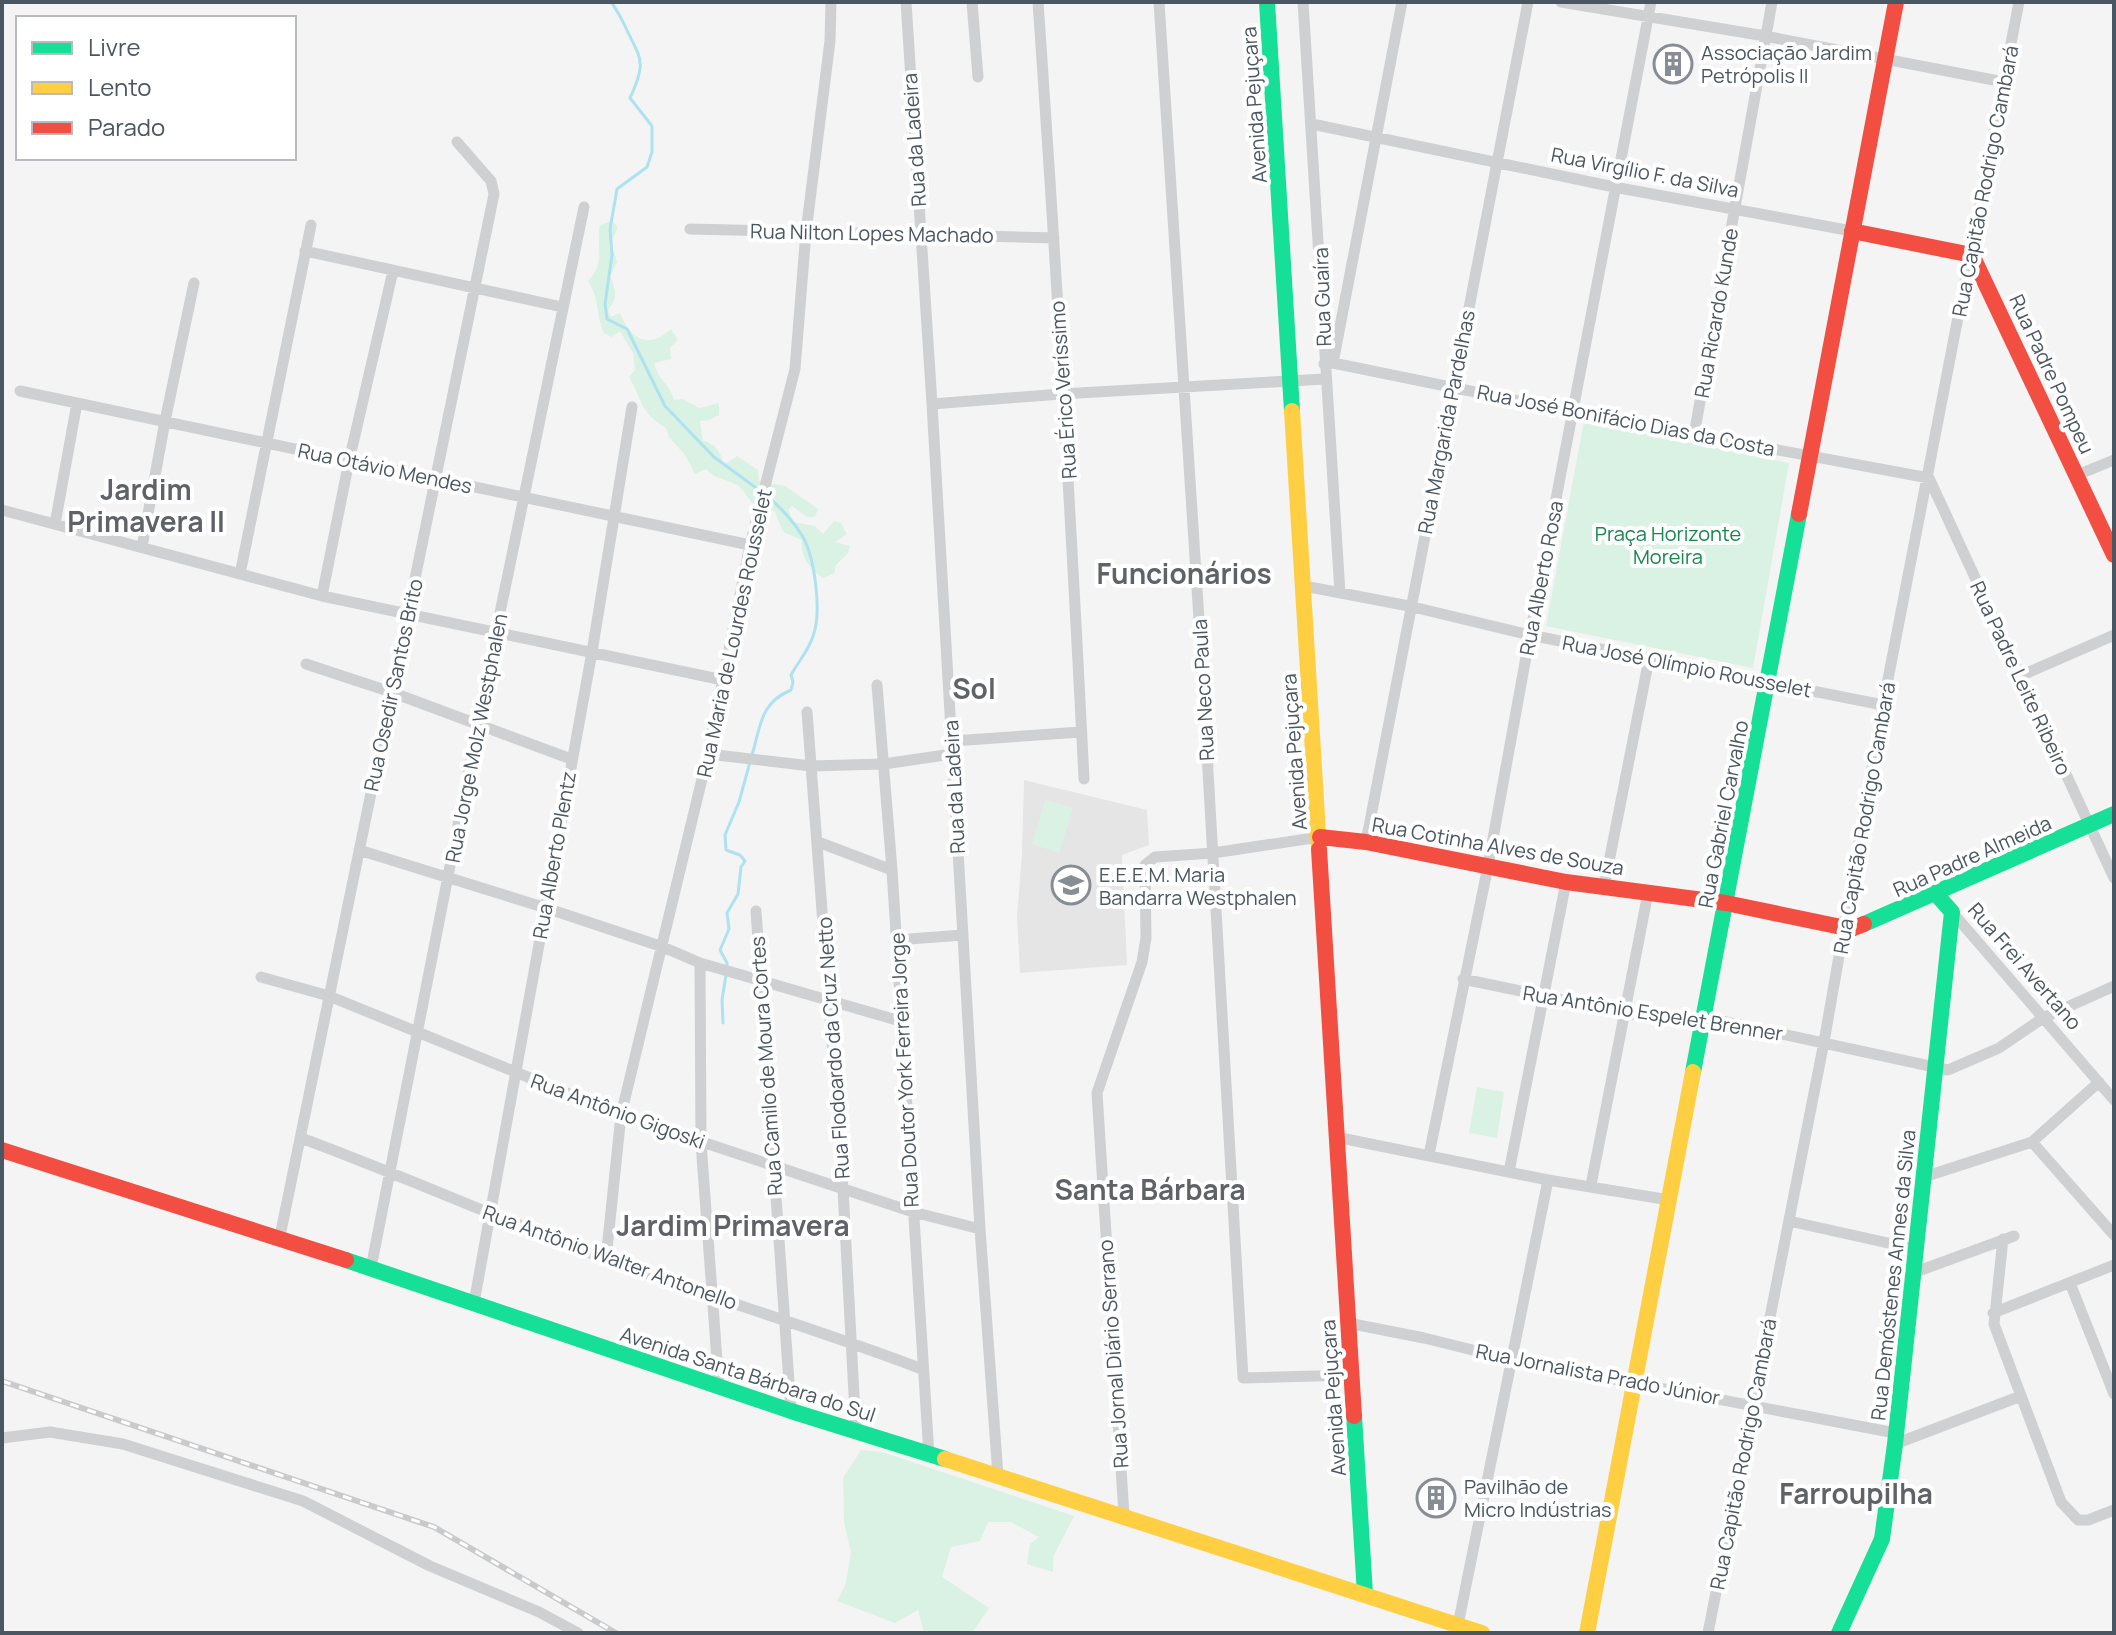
<svg xmlns="http://www.w3.org/2000/svg" width="2116" height="1635" font-family="Manrope,sans-serif">
	<style>
		.education { fill: #e6e5e6 }
		.green { fill: #d9f2e3 }
		.lines { fill: none; stroke-linecap: round; stroke-linejoin: round }
		.stream { stroke: #aee2f0; stroke-width: 3 }
		.street { stroke: #ced0d2; stroke-width: 11 }
		.fast { stroke: #16e098; stroke-width: 16 }
		.slow { stroke: #ffcf43; stroke-width: 16 }
		.jam { stroke: #f24e42; stroke-width: 16 }
		.rail-casing { stroke: #c9cacc; stroke-width: 6 }
		.rail { stroke: #fff; stroke-width: 3; stroke-dasharray: 9; stroke-linecap: butt }
		.labels { text-anchor: middle; dominant-baseline: central; stroke-width: 8; stroke-linejoin: round; paint-order: stroke }
		.poi-label { font-size: 20px; fill: #4a5661; stroke: #fff; text-anchor: start }
		.street-label { font-size: 20px; fill: #4a5661; stroke: #fff }
		.park-label { font-size: 20px; fill: #17864f; stroke: #fff }
		.district-label { font-size: 28px; font-weight: bold; fill: #5f6368; stroke: #fff }
	</style>
	<rect width="100%" height="100%" fill="#f4f4f4"/>
	<path class="education" d="M1024 780 1147 810 1149 845 1122 855 1127 965 1020 973 1017 916 1022 854Z"/>
	<path class="green" d="M612 221 618 227 611 243 617 262 610 276C616 290 618 298 608 310L611 317 620 313C631 340 648 350 671 329L678 340 670 348 671 359 654 363C658 380 670 384 674 400L683 399 699 408 719 403V415L709 420 700 421 703 441C715 443 723 453 723 466L737 456 758 470 759 481 785 486 818 509 815 517H807L792 506 788 510 794 522 815 526 823 534 834 521 841 523 847 534 835 542 850 546 848 553 835 566V573L823 578C810 569 800 557 802 540L783 532 775 512 763 506 754 505 738 485 714 476 706 469 695 474 685 455 669 437 666 428C639 411 644 403 629 377L635 370 633 353 620 331 611 337 604 333C595 313 601 302 588 281 606 263 596 248 600 225Z
		M1584 421 1789 463 1753 668 1546 626Z
		M1045 800 1073 808 1059 853 1032 844Z
		M1477 1087 1504 1092 1497 1138 1469 1133Z
		M861 1450 882 1452 1074 1516 1053 1557V1572L1027 1564 1030 1544 1039 1537 1011 1522H988L980 1541 951 1547 942 1577 989 1608 972 1633H924L918 1610 895 1623 837 1601 846 1583 851 1552 844 1522 843 1478Z"/>
	<g class="lines">
		<path class="stream" d="M611 2C617 10 620 16 624 24 640 59 648 59 630 98L652 126V152L647 167 617 189 610 229 612 255 605 304 607 319 627 329 665 406 714 457 759 490
			M752 755C761 725 760 703 791 690L793 682 791 675C798 662 809 650 813 636 822 613 815 559 803 537 794 522 779 505 765 495
			M727 967V963L720 950 729 929 727 913 738 894 741 867 745 861 740 855 726 850 725 835 739 802 750 762
			M723 1023 722 1000 726 975"/>
		<path class="street" d="M906 2 932 404 980 1229 998 1476
			M972 2 978 77
			M1038 2C1056 261 1071 520 1084 779
			M1159 2 1201 650 1243 1378 1352 1375
			M1303 2 1340 593
			M1561 2 1765 36 2004 82
			M1312 124 1614 187 1852 231
			M690 229 1054 238
			M305 251 562 307
			M1333 363 1402 2
			M1324 364 1333 363 1573 412 1929 478 2114 878
			M20 391 750 545
			M932 404 1061 394 1325 379
			M1694 435 1772 2
			M2077 475 2114 460
			M2 510 322 596 723 680
			M55 524 77 403
			M142 547 165 421 194 283
			M240 574 311 225
			M1304 586 1409 606 1530 635 1883 705
			M322 596 349 461 393 271
			M306 664 391 692 571 759
			M2020 676 2114 635
			M877 685 892 870 929 1455
			M807 712 843 1189 856 1432
			M952 741 1081 732
			M708 754 811 766 884 764 952 754
			M818 842 892 870
			M1366 842 1528 2
			M359 850 546 908 663 947 700 963 900 1021
			M1604 887 1649 659
			M756 911 791 1411
			M1952 912 2114 1100
			M896 940 963 935
			M700 963 701 1143 719 1387
			M261 977 329 996 621 1115 913 1212 980 1229
			M1463 979 1625 1013 1691 1023 1717 1020 1948 1070 1999 1048 2043 1018 2114 986
			M1336 1137 1548 1180 1669 1200
			M301 1138C404 1176 504 1221 606 1259 711 1298 818 1329 922 1369
			M2032 1142 2114 1235
			M1429 1155 1488 866 1530 635 1651 2
			M1509 1172 1566 882
			M1924 1177 2032 1142 2099 1082
			M1591 1185 1648 893
			M1789 1221 1915 1249
			M2003 1239 1994 1324 2061 1502 2078 1520H2088L2114 1510
			M279 1241 494 194 491 181 457 142
			M606 1259 621 1115 708 754 750 545 795 369 806 232 830 41 831 2
			M371 1268 496 632 584 207
			M1913 1273 2014 1236
			M2070 1283 2114 1394
			M474 1303 592 652 632 407
			M1993 1313 2114 1265
			M1348 1323 1424 1338 1513 1360 1895 1433
			M2 1438 50 1432 123 1444 303 1501 430 1566 539 1612 578 1633
			M1895 1444 2021 1396
			M1124 1515 1097 1093 1142 962 1146 938 1145 865 1155 857 1213 853 1320 837
			M1458 1625 1548 1180
			M1708 1633 1824 1042 1883 705 2019 2"/>
		<path class="fast" d="M1267 2 1292 411
			M1864 924 2114 814
			M1693 1072 1799 514
			M346 1260 791 1411 945 1459
			M1354 1416 1365 1594
			M1839 1633 1882 1539 1895 1444 1952 912 1936 894"/>
		<path class="slow" d="M1292 411 1319 849
			M945 1459 1482 1633
			M1587 1633 1693 1072"/>
		<path class="jam" d="M1852 231 1972 255 2114 555
			M1799 514 1896 2
			M1320 837 1366 842 1566 882 1726 903 1851 929 1864 924
			M1319 849 1354 1416
			M2 1150 346 1260"/>
		<g class="rail-casing">
			<path id="rail" d="M2 1381 434 1527 616 1633"/>
		</g>
		<use href="#rail" class="rail"/>
	</g>
	<defs>
		<g id="building-ring" transform="scale(2)"><circle r="9.5" fill="#fff" stroke="#868d94" stroke-width="1.5"/><path d="M-4-6H4V6H1V3H-1V6H-4ZM-2.5-4.3h1.7v1.8h-1.7ZM.8-4.3h1.7v1.8H.8ZM-2.5-1h1.7V.8h-1.7ZM.8-1h1.7V.8H.8Z" fill="#868d94"/></g>
		<g id="school-ring" transform="scale(2)"><circle r="9.5" fill="#fff" stroke="#868d94" stroke-width="1.5"/><path d="M0-5L7-2L0 1L-7-2ZM-4 1L0 2.5L4 1V4Q0 6-4 4Z" fill="#868d94"/></g>
	</defs>
	<g fill-rule="evenodd">
		<use href="#building-ring" x="1673" y="64"/>
		<use href="#school-ring" x="1071" y="885"/>
		<use href="#building-ring" x="1436" y="1498"/>
	</g>
	<g class="labels">
		<g class="poi-label">
			<text x="1701" y="52">Associação Jardim<tspan x="1701" dy="23">Petrópolis II</tspan></text>
			<text x="1099" y="874">E.E.E.M. Maria<tspan x="1099" dy="23">Bandarra Westphalen</tspan></text>
			<text x="1464" y="1486">Pavilhão de<tspan x="1464" dy="23">Micro Indústrias</tspan></text>
		</g>
		<g class="street-label">
			<text transform="translate(1254 105) rotate(-94)">Avenida Pejuçara</text>
			<text transform="translate(914 140) rotate(-94)">Rua da Ladeira</text>
			<text transform="translate(1645 172) rotate(11)">Rua Virgílio F. da Silva</text>
			<text transform="translate(1985 181) rotate(-79)">Rua Capitão Rodrigo Cambará</text>
			<text transform="translate(872 233) rotate(1)">Rua Nilton Lopes Machado</text>
			<text transform="translate(1322 297) rotate(-92)">Rua Guaíra</text>
			<text transform="translate(1716 313) rotate(-80)">Rua Ricardo Kunde</text>
			<text transform="translate(2052 374) rotate(65)">Rua Padre Pompeu</text>
			<text transform="translate(1063 390) rotate(-94)">Rua Érico Veríssimo</text>
			<text transform="translate(1626 420) rotate(11)">Rua José Bonifácio Dias da Costa</text>
			<text transform="translate(1446 422) rotate(-79)">Rua Margarida Pardelhas</text>
			<text transform="translate(385 468) rotate(12)">Rua Otávio Mendes</text>
			<text transform="translate(1541 578) rotate(-79)">Rua Alberto Rosa</text>
			<text transform="translate(734 633) rotate(-78)">Rua Maria de Lourdes Rousselet</text>
			<text transform="translate(1687 666) rotate(11)">Rua José Olímpio Rousselet</text>
			<text transform="translate(2021 678) rotate(65)">Rua Padre Leite Ribeiro</text>
			<text transform="translate(393 685) rotate(-78)">Rua Osedir Santos Brito</text>
			<text transform="translate(1203 690) rotate(-93)">Rua Neco Paula</text>
			<text transform="translate(476 738) rotate(-79)">Rua Jorge Molz Westphalen</text>
			<text transform="translate(1294 752) rotate(-94)">Avenida Pejuçara</text>
			<text transform="translate(954 787) rotate(-93)">Rua da Ladeira</text>
			<text transform="translate(1723 814) rotate(-79)">Rua Gabriel Carvalho</text>
			<text transform="translate(1864 818) rotate(-80)">Rua Capitão Rodrigo Cambará</text>
			<text transform="translate(1498 846) rotate(10)">Rua Cotinha Alves de Souza</text>
			<text transform="translate(554 855) rotate(-80)">Rua Alberto Plentz</text>
			<text transform="translate(1972 856) rotate(-24)">Rua Padre Almeida</text>
			<text transform="translate(2025 966) rotate(49)">Rua Frei Avertano</text>
			<text transform="translate(1653 1013) rotate(9)">Rua Antônio Espelet Brenner</text>
			<text transform="translate(833 1048) rotate(-94)">Rua Flodoardo da Cruz Netto</text>
			<text transform="translate(766 1066) rotate(-94)">Rua Camilo de Moura Cortes</text>
			<text transform="translate(904 1070) rotate(-93)">Rua Doutor York Ferreira Jorge</text>
			<text transform="translate(618 1111) rotate(20)">Rua Antônio Gigoski</text>
			<text transform="translate(610 1257) rotate(20)">Rua Antônio Walter Antonello</text>
			<text transform="translate(1893 1275) rotate(-84)">Rua Demóstenes Annes da Silva</text>
			<text transform="translate(1113 1354) rotate(-94)">Rua Jornal Diário Serrano</text>
			<text transform="translate(748 1374) rotate(18)">Avenida Santa Bárbara do Sul</text>
			<text transform="translate(1598 1374) rotate(11)">Rua Jornalista Prado Júnior</text>
			<text transform="translate(1333 1398) rotate(-94)">Avenida Pejuçara</text>
			<text transform="translate(1743 1454) rotate(-79)">Rua Capitão Rodrigo Cambará</text>
		</g>
		<g class="park-label">
			<text x="1668" y="533">Praça Horizonte<tspan x="1668" dy="23">Moreira</tspan></text>
		</g>
		<g class="district-label">
			<text x="146" y="489">Jardim<tspan x="146" dy="32">Primavera II</tspan></text>
			<text x="1184" y="573">Funcionários</text>
			<text x="974" y="688">Sol</text>
			<text x="1150" y="1189">Santa Bárbara</text>
			<text x="733" y="1225">Jardim Primavera</text>
			<text x="1856" y="1493">Farroupilha</text>
		</g>
	</g>
	<rect width="2116" height="1635" fill="none" stroke="#4a5661" stroke-width="8"/>
	<rect x="16" y="16" width="280" height="144" fill="#ffffff" stroke="#b7bbc0" stroke-width="2"/>
	<rect x="32" y="42" width="40" height="12" fill="#16e098" stroke="#b7bbc0" stroke-width="2"/>
	<text x="88" y="56" font-size="24" fill="#4a5661">Livre</text>
	<rect x="32" y="82" width="40" height="12" fill="#ffcf43" stroke="#b7bbc0" stroke-width="2"/>
	<text x="88" y="96" font-size="24" fill="#4a5661">Lento</text>
	<rect x="32" y="122" width="40" height="12" fill="#f24e42" stroke="#b7bbc0" stroke-width="2"/>
	<text x="88" y="136" font-size="24" fill="#4a5661">Parado</text>
</svg>
